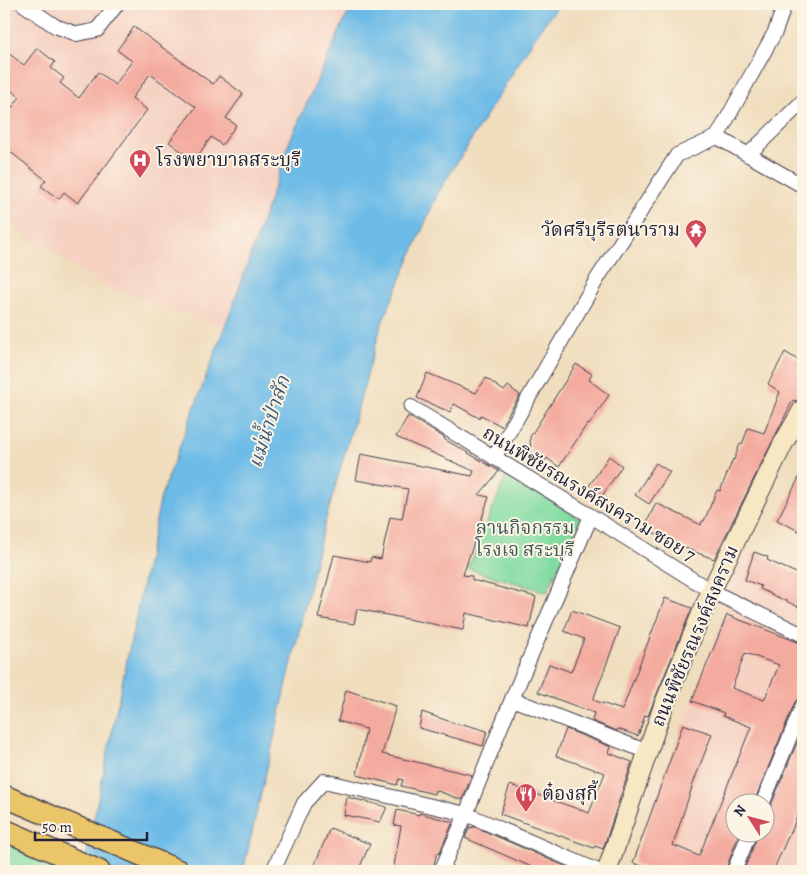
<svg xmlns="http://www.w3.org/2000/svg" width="807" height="875" font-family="Alegreya,'Noto Serif Thai',serif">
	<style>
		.built { fill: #f5d2c2; fill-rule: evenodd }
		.green { fill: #81dba0; stroke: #527e6e }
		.water { fill: #6dbbe7; stroke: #486e91 }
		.building { fill: #f4ab9f; fill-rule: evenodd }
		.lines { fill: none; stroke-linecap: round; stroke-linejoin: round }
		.street-casing { stroke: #413e4e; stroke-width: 16 }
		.secondary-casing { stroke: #413e4e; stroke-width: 21 }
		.primary-casing { stroke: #413e4e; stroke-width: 24 }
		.street { stroke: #fff; stroke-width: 14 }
		.secondary { stroke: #f7e8c3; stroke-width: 19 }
		.primary { stroke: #ebc669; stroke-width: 21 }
		.labels { text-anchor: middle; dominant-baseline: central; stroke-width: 4; stroke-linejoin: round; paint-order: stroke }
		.poi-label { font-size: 19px; fill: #22223b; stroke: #fcf5e5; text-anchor: start }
		.street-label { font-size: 19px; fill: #22223b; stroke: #fcf5e5 }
		.park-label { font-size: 19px; fill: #3e5a59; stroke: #fcf5e5 }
		.water-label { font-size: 20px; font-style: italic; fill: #3c5877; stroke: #fcf5e5 }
	</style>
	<rect width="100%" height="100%" fill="#fcf5e5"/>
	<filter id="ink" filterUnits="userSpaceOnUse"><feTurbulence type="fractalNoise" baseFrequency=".02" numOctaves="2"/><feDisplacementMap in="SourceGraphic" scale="10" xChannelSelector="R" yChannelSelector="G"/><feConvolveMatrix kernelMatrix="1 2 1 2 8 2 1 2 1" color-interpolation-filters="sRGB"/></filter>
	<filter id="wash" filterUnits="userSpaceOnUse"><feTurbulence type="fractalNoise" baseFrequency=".0096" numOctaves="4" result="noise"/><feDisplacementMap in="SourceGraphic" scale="20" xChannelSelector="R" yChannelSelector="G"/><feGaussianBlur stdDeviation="1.12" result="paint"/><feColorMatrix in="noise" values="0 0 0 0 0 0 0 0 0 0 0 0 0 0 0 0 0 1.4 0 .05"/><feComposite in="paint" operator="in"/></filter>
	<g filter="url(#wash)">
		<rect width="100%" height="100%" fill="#f0ddbd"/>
		<path class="built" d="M4 4H356L346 17 291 138 224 328 101 284 4 221Z
			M745 548 803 579V871H635ZM734 802H764V832H734Z"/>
		<path class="green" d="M507 474 581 519 547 592 468 569Z
			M4 841 76 871H4Z"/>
		<path class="water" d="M356 4H560L540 29 438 193 382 323 322 533 243 871H83L161 496 237 294 291 138 346 17Z"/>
		<g id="blocks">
			<path class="building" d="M134 27 213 84 219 76 243 94 226 118 236 125 222 145 211 137 194 161 169 142 196 107 150 74 132 98 147 110 78 203 64 192 59 199 41 186 46 180 4 147V118L20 97 4 85V50L24 65 37 48 55 62 51 68 64 78 60 83 79 98 98 72 115 85 132 61 117 50Z
				M785 352 803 363V398L795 401 793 400 714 559 690 550 644 528 656 503 701 525 702 521H704L717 490 720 491 733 459 734 460 740 444 742 445 748 428 764 433 780 392 768 384Z
				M576 364 592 374 589 380 609 395 589 425 587 424 559 467 547 458 545 461 531 457 530 437Z
				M427 373 476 393 486 378 504 391 508 386 520 395 501 426 481 415 479 418 454 404 450 412 417 398Z
				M408 416 445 438 444 439 499 471 479 495 489 497 463 575 472 576V580L536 597 529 628 466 613 463 630 357 609 354 624 318 618 334 555 370 562 371 557 381 559 390 517 402 519 408 489 356 480 361 454 472 476 474 471 396 437Z
				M609 456 622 466 602 496 587 489Z
				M656 463 670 472 649 504 635 495Z
				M803 470V533L777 520Z
				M754 552 768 557 767 560 803 576V609L760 589 761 586 745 580Z
				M665 598 692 608 648 716 645 715 638 736 618 729 617 731 592 721 594 713 538 692 549 664 571 672 584 639 564 631 572 610 620 628 593 700 622 710Z
				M727 615 803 644V688L800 697 795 702 754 802H734V832H740L725 871H656L633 863 683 724 712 734 694 781 673 845 699 856 751 727 723 716 724 713 692 701ZM745 653 779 665 764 700 732 688Z
				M346 690 396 706 382 754 472 775 462 800 435 790 434 794 401 786 403 780 399 779 397 785 357 775 366 729 338 721Z
				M422 712 463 726V724L487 731 483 746 419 728Z
				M566 729 611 747 609 753 632 762 603 849 595 846 594 848 500 814 510 785 589 813 605 773 556 756Z
				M801 733 803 734V800L791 833 790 832 773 871 744 870 759 832H764V811L771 805Z
				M347 797 387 807 380 822 344 815Z
				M397 810 419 815V813L453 822 439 854 437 853 432 871H393L401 826 394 825Z
				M473 826 555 862 576 871H541L465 838 470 827 473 828Z
				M330 828 370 844 358 871H312Z"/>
		</g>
	</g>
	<g filter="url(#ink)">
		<use href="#blocks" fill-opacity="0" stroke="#413e4e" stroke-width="1"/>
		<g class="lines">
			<g class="street-casing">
				<path id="street" d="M23 4 55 26 77 34 97 30 117 4
					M717 137 775 32 785 4
					M748 155 803 101
					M411 407 591 516 711 591 803 635
					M494 458 597 279 677 155 717 137 803 186
					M512 699 648 752
					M763 802 803 705
					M273 871 304 803 324 781 466 814 598 871
					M441 871 466 814 512 699 591 516
					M734 871 750 832"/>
			</g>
			<g class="secondary-casing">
				<path id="secondary" d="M607 871 663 707 711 591 783 444 803 409"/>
			</g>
			<g class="primary-casing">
				<path id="primary" d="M4 796 179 871
					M4 830 99 871"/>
			</g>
			<use href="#street" class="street"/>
			<use href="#secondary" class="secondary"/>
			<use href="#primary" class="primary"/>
		</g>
	</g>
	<defs>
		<g id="hospital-pin" transform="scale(1.125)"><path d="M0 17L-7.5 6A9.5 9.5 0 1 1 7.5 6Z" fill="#d1495b" stroke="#fcf5e5"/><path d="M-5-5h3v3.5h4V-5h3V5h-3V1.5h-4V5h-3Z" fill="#fff"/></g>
		<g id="temple-pin" transform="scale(1.125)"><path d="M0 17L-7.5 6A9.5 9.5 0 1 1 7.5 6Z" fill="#d1495b" stroke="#fcf5e5"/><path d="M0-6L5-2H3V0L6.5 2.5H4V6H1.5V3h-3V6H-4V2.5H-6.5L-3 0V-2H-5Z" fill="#fff"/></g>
		<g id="restaurant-pin" transform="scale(1.125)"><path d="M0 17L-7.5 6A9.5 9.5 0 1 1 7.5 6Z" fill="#d1495b" stroke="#fcf5e5"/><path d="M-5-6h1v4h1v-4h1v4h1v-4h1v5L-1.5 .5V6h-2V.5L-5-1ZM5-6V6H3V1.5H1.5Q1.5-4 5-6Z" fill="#fff"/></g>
	</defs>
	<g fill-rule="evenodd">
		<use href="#hospital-pin" x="140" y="160"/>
		<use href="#temple-pin" x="696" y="230"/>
		<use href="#restaurant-pin" x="526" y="794"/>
	</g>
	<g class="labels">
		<g class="poi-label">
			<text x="156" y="160">โรงพยาบาลสระบุรี</text>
			<text x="680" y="230" text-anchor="end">วัดศรีบุรีรตนาราม</text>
			<text x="542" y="794">ต๋องสุกี้</text>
		</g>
		<g class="street-label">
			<text transform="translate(589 494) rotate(31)">ถนนพิชัยรณรงค์สงคราม ซอย 7</text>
			<text transform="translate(695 636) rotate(-67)">ถนนพิชัยรณรงค์สงคราม</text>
		</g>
		<g class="park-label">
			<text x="525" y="528">ลานกิจกรรม<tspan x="525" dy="22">โรงเจ สระบุรี</tspan></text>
		</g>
		<g class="water-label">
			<text transform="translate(269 422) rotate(-72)">แม่น้ำป่าสัก</text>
		</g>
	</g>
	<rect width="807" height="875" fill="none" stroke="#fcf5e5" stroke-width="20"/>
	<g transform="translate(750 818) rotate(306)"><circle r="24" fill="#fcf5e5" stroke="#a5a1a1"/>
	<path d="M0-4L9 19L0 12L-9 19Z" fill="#d1495b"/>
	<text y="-8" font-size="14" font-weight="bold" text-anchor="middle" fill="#22223b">N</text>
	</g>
	<path d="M35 832v8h112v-8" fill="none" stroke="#22223b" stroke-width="2.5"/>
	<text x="42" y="832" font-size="15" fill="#22223b" stroke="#fcf5e5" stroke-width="4" paint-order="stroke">50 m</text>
</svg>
